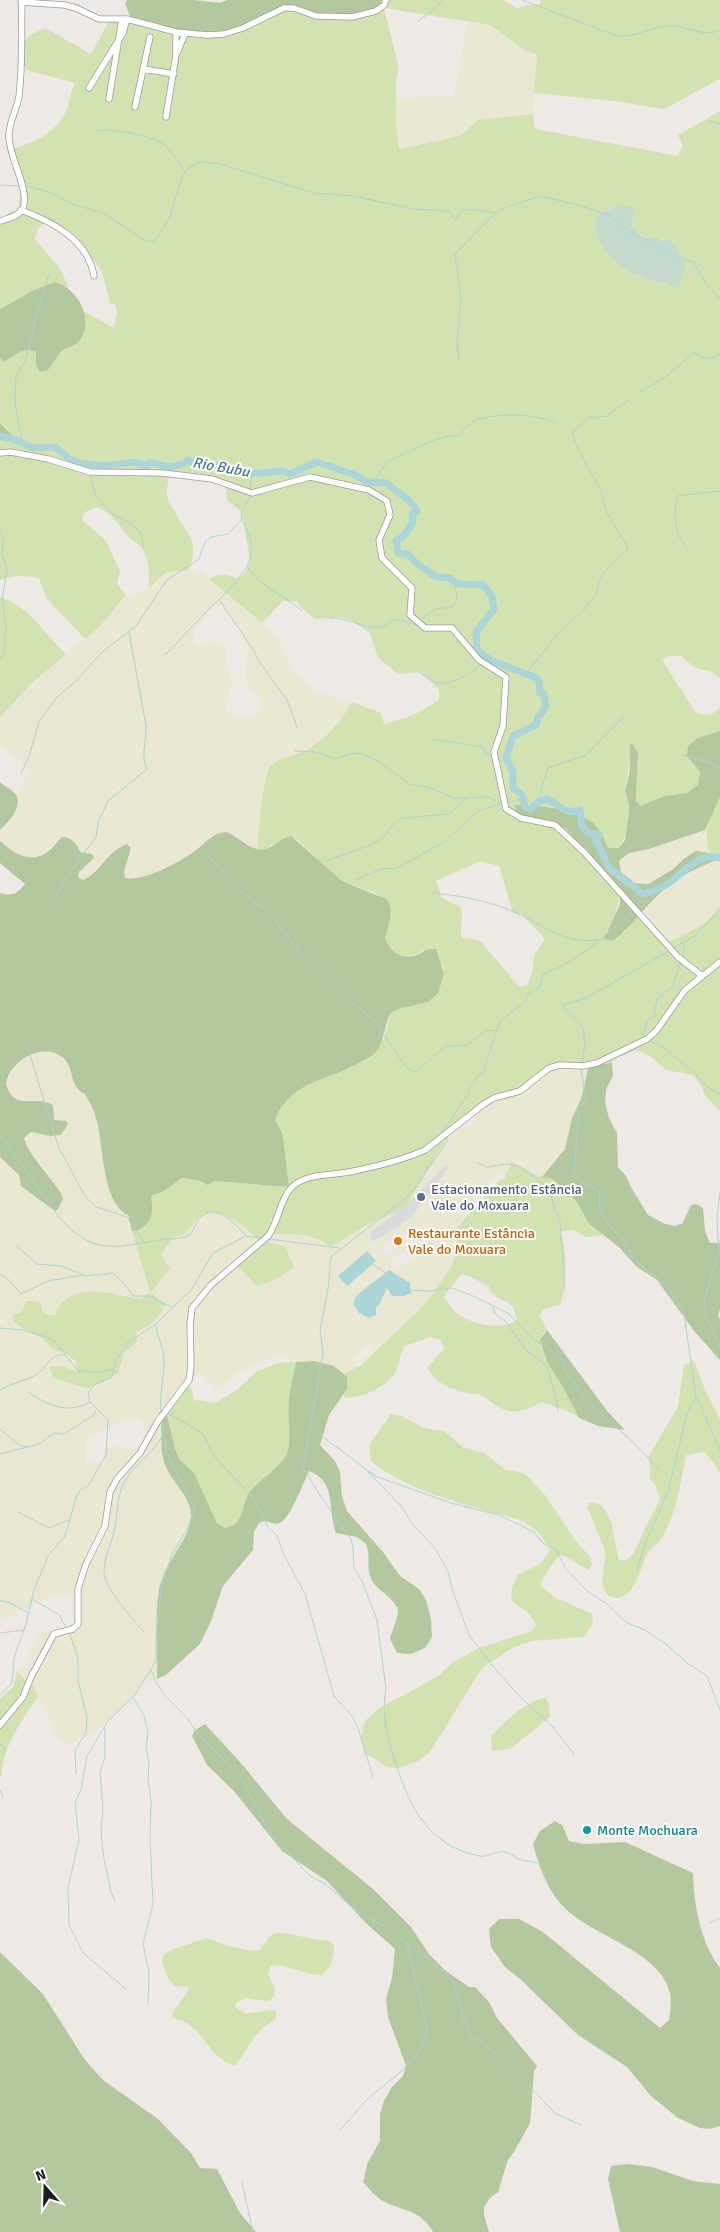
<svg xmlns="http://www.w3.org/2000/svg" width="720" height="2232" font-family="Signika,sans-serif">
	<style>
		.farmland { fill: #eae7d3; fill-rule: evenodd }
		.grass { fill: #d2e2b1; fill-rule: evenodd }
		.forest { fill: #b3c89f }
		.wetland { fill: #c4dacc }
		.parking { fill: #dadada }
		.water { fill: #abd5d6 }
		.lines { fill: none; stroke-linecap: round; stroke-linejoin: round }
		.stream { stroke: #abd5d6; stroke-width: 1 }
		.river { stroke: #abd5d6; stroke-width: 7 }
		.minor-casing { stroke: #9b9b9b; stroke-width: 7 }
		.minor { stroke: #fff; stroke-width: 5.5 }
		.service-dot { fill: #5c6f8a; stroke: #fff; stroke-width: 2 }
		.food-dot { fill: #e8710a; stroke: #fff; stroke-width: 2 }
		.culture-dot { fill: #0f9aa8; stroke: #fff; stroke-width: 2 }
		.labels { text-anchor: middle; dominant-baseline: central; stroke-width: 4; stroke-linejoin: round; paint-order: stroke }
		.service-label { font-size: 14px; fill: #4e5e75; stroke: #fff; text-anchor: start }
		.food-label { font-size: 14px; fill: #c56008; stroke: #fff; text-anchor: start }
		.culture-label { font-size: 14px; fill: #0d838f; stroke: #fff; text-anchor: start }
		.water-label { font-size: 15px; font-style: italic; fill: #4c798c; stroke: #fff }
	</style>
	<rect width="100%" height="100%" fill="#eee9e5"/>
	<path class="farmland" d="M467 22 490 25 528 52 537 54 533 114 478 120 460 136 399 149 396 122V98L454 96Z
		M199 570 278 638 294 672 312 689 331 697 352 702 347 712 321 740 306 751 274 764 268 770 257 849 241 839 211 836 194 851 164 869 146 877 132 880 125 878 124 870 131 848 127 844 116 848 94 875 83 880 78 877 79 872 91 854 80 852 78 848 55 843 42 855 27 857 18 856 0 841V830L8 823 16 807V795L23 784 28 769 0 742V717L33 682 100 626 126 595 133 596 149 588 166 572ZM219 605 225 607 232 616 241 631 248 651 245 676 248 686 259 697 262 704 257 712 248 716 234 717 227 711 226 705 232 683 227 665 226 646 216 641 201 645 195 644 193 638 195 629 214 606Z
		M705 830 709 853 696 852 685 858 672 870 648 884 635 883 621 872 619 861 629 853 649 849Z
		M717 860 720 861V906L706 923 664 945 638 916 654 899 691 870Z
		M40 1051H50L59 1054 69 1066 70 1073 88 1100 96 1117 111 1195 123 1213 128 1215 150 1291 170 1269 161 1254 174 1237 184 1235 203 1213 228 1215 247 1229 260 1241 428 1153 460 1128 469 1130 480 1111 489 1103 557 1068 564 1066 589 1065 581 1099 569 1129V1139L560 1158 542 1177 537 1176 512 1161 505 1174 495 1175 463 1214 468 1218 456 1229 458 1250 451 1267 431 1296 418 1311 363 1362 373 1349 366 1344 354 1360 359 1364 343 1374 334 1366 314 1361 296 1362 281 1354 238 1372 219 1392 198 1371 191 1386 185 1388 159 1413 163 1455 166 1467 190 1508 191 1516 183 1538 161 1580 158 1597 157 1679 146 1682 142 1686 130 1701 93 1734 70 1745 64 1743 53 1731 45 1708 33 1686 18 1673 26 1663 38 1634 50 1630 77 1628V1605L74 1598 64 1593 22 1609 0 1623V1157L19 1175 61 1193 36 1157 25 1147 24 1137 31 1132 50 1136 59 1119 54 1120 38 1102 22 1101 13 1098 6 1084 14 1066 25 1057ZM449 1169 412 1216 402 1224 372 1242 369 1234 407 1204ZM424 1225 431 1240 418 1247 420 1253 418 1254 419 1257 393 1269 390 1263 392 1261 390 1256 394 1254 395 1257 406 1252 402 1245 386 1255 380 1246ZM385 1272 404 1296H392L389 1289 387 1288 379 1305 376 1307 377 1313 366 1317 353 1308 356 1297ZM113 1293 141 1299 146 1328 135 1332 137 1342 124 1353 118 1373 89 1389 53 1378 70 1369 78 1372 76 1361 63 1352 52 1349 49 1344 19 1328 14 1315 41 1305 42 1310 48 1315H56ZM132 1418 141 1419 143 1425 145 1441 136 1450 116 1446 105 1449 102 1463 86 1462V1439L90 1435Z"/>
	<path class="grass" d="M383 0H503L517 9 527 5 541 4 540 0H720V79L664 109 616 101 534 93 537 54 528 52 490 25 384 8 399 68 396 81V122L399 149 460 136 478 120 533 114 535 129 678 156 683 145 678 135 720 111V678L710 671 695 668 681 656H668L663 659 664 663 696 713C708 716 712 716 720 707V731L698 738 690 760 700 772 698 785 687 793 664 796 641 806 636 801 638 753 630 750C632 768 625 778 625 792 625 798 629 802 629 807 630 819 626 838 619 848H608C604 839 597 825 588 819 569 808 537 804 515 805L542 823 566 828 576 841 587 850 597 868 620 896 614 918 606 932 623 934 639 915 664 945 706 923 720 906V1111L704 1094 702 1087 693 1075 666 1070 651 1057 639 1051H633L613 1060 612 1063 564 1066 544 1075 513 1099 492 1100 455 1124 404 1209 370 1223 331 1247C313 1232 293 1234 272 1234L264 1241 285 1246 294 1268 274 1280 257 1286 236 1264 260 1242C242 1224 229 1212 203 1213L184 1235 174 1237 161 1254 170 1269 151 1292 165 1305C157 1319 151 1326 136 1332L137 1342 124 1353 118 1373 89 1389 53 1378 49 1367 62 1366 77 1372 76 1361 63 1352 52 1349C43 1334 22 1333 12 1319L14 1314 22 1312 26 1301H36L41 1303 42 1310 47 1315H56C56 1308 61 1303 66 1299 91 1284 115 1296 141 1299L150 1292 132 1231C150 1226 155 1213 151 1196L164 1191 182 1178 197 1180 203 1184 214 1181 289 1187 283 1135 275 1120 286 1100 300 1088 312 1081 350 1069 384 1039 391 1013 398 1009 428 1002 443 980 444 967 423 950C408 961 392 955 384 939L392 913 378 894 342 881 331 873 297 839 272 844 267 849H257C258 837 264 776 269 768 277 757 296 756 307 750 325 739 342 721 352 702L381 713 384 724C408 719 419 713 439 700V690L421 672 401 674 396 672 378 658 370 633 352 621 341 617 315 619 300 607 297 601H283L262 623 209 579C218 572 228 575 237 579L245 574 250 561 242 512 227 500 225 481 170 472C169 479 166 488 167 496 168 501 171 506 174 510 186 535 202 540 188 571L166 572 149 588C149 573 150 558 140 546 136 542 131 540 128 536 117 524 112 512 96 507L83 513 82 520 106 541 120 571 117 584 126 595 100 626 85 639 47 599 39 579C28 574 12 576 0 580V440H9L7 428 0 423V358L4 362C14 356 23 346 36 352V364L48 370 63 351 78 341 84 332 83 311 114 328 117 312 115 304 110 303 102 272 78 239 47 222C37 226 38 230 34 238L60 269 69 288 54 282 34 290 0 309V218L19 208 21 182 13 149C36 141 57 133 67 109 70 100 71 92 75 83L27 70C21 62 18 47 26 39 31 34 39 31 45 28L91 54 108 23 127 19 302 8 331 18ZM611 210 634 212 632 227C641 238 650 240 664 239L667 285 637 276 599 215ZM480 861 499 866 513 913 523 916 545 939 534 955 532 973 527 985 519 987 482 943 474 939 462 938C459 928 464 918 461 907L442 898 436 881Z
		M0 597C32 608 42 632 66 654L33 682 0 717Z
		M720 797V861L712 859C702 835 707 819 720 797Z
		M511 1161 537 1176 550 1178 567 1190 578 1204 589 1224 603 1235 587 1237 573 1230 560 1232C568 1254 567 1283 560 1305 550 1307 543 1307 540 1316L547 1330 543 1333 541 1346 547 1362 564 1389 579 1418 572 1413 542 1402C532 1407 521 1413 509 1411 498 1409 492 1401 483 1396 480 1394 476 1394 472 1394 456 1391 433 1384 428 1367L444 1349 441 1340 431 1337 404 1346C400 1355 399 1364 395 1373 387 1387 361 1398 346 1398L343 1395 347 1388V1377L343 1374 361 1365 418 1311 431 1296 451 1267 458 1250 456 1229 500 1180 506 1179 505 1174 510 1167ZM461 1275H467L489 1286V1290C502 1305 512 1295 517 1320 502 1331 473 1325 458 1314 452 1310 448 1302 444 1296Z
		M694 1361 705 1390 720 1419V1472L705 1452 686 1455C681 1482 677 1511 663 1536 659 1544 649 1547 646 1556 639 1572 632 1608 607 1595L602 1584 606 1553 587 1507 589 1503C614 1499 614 1545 619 1560 634 1564 640 1538 645 1528 650 1518 656 1509 660 1499L655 1484 650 1479 649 1456 678 1406 684 1365Z
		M282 1362H296C294 1374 290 1387 289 1400 287 1417 293 1444 285 1457 276 1471 259 1479 249 1493 240 1507 245 1524 225 1528L217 1523 194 1473 180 1460 175 1449 166 1411 163 1409 185 1387 191 1386 194 1400 216 1403 238 1389 257 1371Z
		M391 1414 401 1416 424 1428 444 1431 464 1448 484 1453 506 1470 524 1473 545 1495 578 1544 589 1555 592 1564 589 1570C578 1566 571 1557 559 1555L542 1579 541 1586 554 1597 592 1614 593 1623 584 1637 531 1641 512 1648 482 1668 430 1752 418 1761 399 1768 387 1767 366 1753 361 1740 363 1727 367 1719 378 1709 437 1677 453 1662 479 1648 532 1631 536 1625 530 1614 513 1602 511 1596 512 1587 518 1575 540 1564 550 1550C545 1540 537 1530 528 1524 517 1517 500 1515 487 1511 447 1499 404 1488 371 1461L369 1445Z
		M17 1672 33 1686 38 1696C23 1720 2 1746 2 1775L0 1776V1699L13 1687Z
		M546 1698 549 1704 550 1717 510 1749 492 1751 491 1736C503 1723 527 1700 546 1698Z
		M277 1933C294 1933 311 1940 330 1941L334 1946C334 1959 331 1967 322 1975 305 1976 289 1963 271 1966L268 1974 275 1989 274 1997 268 2001 245 1998 237 2002 235 2007 246 2014 270 2010 276 2012V2019C253 2031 250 2047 235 2066L224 2061 214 2053 197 2031 187 2023 172 2017C174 2005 186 1999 189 1987L176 1986 170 1982 162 1963 163 1956 171 1950 207 1938C218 1943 250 1953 260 1950L270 1936Z"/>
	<path class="forest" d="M127 0H194L220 3 227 0H383V5L371 10 331 18 302 8 281 9 241 27 216 34 161 32 152 25 131 19 125 3Z
		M54 282C77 287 96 320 79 341 75 346 67 347 62 351 57 357 53 364 48 370L40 372 36 364V352C23 346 14 356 4 362L0 358V309L34 290Z
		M0 423 11 434 9 441 0 440Z
		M720 731V797L705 830 649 849 629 853 619 861 621 872 635 883 648 884 672 870 685 858 696 851 709 853 712 859 717 860C692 869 671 881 653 900 639 914 628 931 612 941L604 939 620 904V896L597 868 587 850 576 841 566 828 517 816 515 805C534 804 577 809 592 822 600 828 604 839 608 848H619L625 840 629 814V805L625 791 630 770V745L632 743 638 753 636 801 641 806 664 796 687 793 698 785 700 772 687 756 688 746 698 738Z
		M0 782C4 786 13 790 16 795 23 807 8 823 0 830Z
		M226 832C238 836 252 853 266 849 275 846 281 838 291 836L342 881 386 899C396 910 388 925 385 938 389 950 400 959 413 956 423 954 425 947 436 949L444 974 438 993 428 1002 398 1009 391 1013C383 1025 386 1041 375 1053 372 1056 366 1059 362 1061 329 1082 292 1078 275 1120L283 1135 289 1187 214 1181 208 1185 197 1180 182 1178 164 1191 151 1196C154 1212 152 1227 134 1231H132L128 1215C101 1202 104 1143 96 1118 94 1109 89 1101 84 1093H82C71 1082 74 1079 69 1066 62 1049 40 1048 26 1057 16 1063 8 1071 6 1084 15 1113 35 1094 53 1105L54 1120 66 1121 68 1124 61 1135 50 1136 31 1132 24 1138C26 1151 52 1179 61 1193L63 1199 58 1209 55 1211 21 1186 19 1175 0 1157V893C12 897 18 893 25 884L0 863V841C14 854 33 866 51 849 55 845 58 841 62 837 72 837 77 844 80 852L92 854 94 858 79 872 78 877 83 880C104 870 104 853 127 844L131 848 124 871 125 878C144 882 182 861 196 850 207 842 212 833 226 832Z
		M612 1063 613 1076 606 1089 605 1103 609 1118 617 1133 618 1167 626 1176 632 1189 648 1215 665 1224 674 1226 682 1224 691 1205 696 1204 703 1208 705 1231 710 1243H720V1309L718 1316 720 1319V1360L695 1332 657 1280 637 1267 619 1247 589 1224 578 1204 567 1190 550 1178 542 1177 565 1149 572 1118 581 1099 589 1065Z
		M547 1330 608 1412 625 1430 598 1426 579 1418 564 1389 547 1362 540 1340Z
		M314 1361 334 1366 347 1377V1389L329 1415 320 1445 335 1461 340 1472 342 1496 347 1511 383 1552 400 1576 419 1589 426 1600 431 1619 432 1637 425 1648 411 1654 397 1653 390 1639C392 1631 398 1618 398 1612 399 1601 375 1589 371 1579 366 1567 371 1555 366 1544L357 1537 336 1533C327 1511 338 1482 309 1471 304 1481 290 1519 280 1523 275 1525 269 1522 265 1521L259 1523 254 1532 253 1550 223 1586 211 1621 200 1644 166 1675 157 1679C158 1652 153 1602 162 1579 169 1558 189 1539 191 1517 192 1499 174 1484 167 1469 158 1452 164 1431 159 1413L163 1409 166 1411 175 1449 180 1460 194 1473 217 1523 225 1528C245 1524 240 1507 249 1493 259 1479 276 1471 285 1457 293 1444 287 1417 289 1400 290 1387 294 1374 296 1362Z
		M205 1724 240 1762 287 1819 373 1889 411 1927 429 1954 446 1971 469 1987H475L489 2002 497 2018 537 2066 534 2071 530 2123 514 2152 508 2160 498 2192 490 2198 484 2207V2215L489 2232H433C421 2211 408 2212 387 2203 377 2199 370 2190 363 2182L368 2162 380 2141V2114L384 2101 392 2087 403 2076 406 2066 388 2017 386 1999 392 1978 395 1949 368 1925 327 1881 282 1851 234 1791 207 1765 192 1736 195 1730Z
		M555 1821 562 1825 569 1841 584 1844 625 1842 693 1873C694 1906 700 1941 720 1968V2126L710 2129 700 2128 678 2118 651 2096 627 2067 578 2035 520 1979 505 1967 491 1947 489 1929 499 1919H519L543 1932 660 2028 669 2020C670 2012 672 2001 670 1993 660 1949 589 1937 560 1903 545 1885 539 1865 533 1844L540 1831Z
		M0 1952 43 1994 85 2060 103 2080 158 2119 191 2153 200 2168 217 2169 240 2213 256 2232H0Z
		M628 2164 652 2167 693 2181 720 2184V2232H620L608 2179 611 2166Z"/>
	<path class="wetland" d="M620 204 631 207 634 212 632 227 642 237 671 241 686 265 678 286C645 282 611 269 598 235 596 230 593 223 597 217 600 213 615 207 620 204Z"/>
	<path class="parking" d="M447 1164 449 1168 412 1216 402 1224 372 1242 369 1234 407 1204Z"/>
	<path class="water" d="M367 1251 376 1261 347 1286 338 1276Z
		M389 1270 410 1283 411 1293 404 1296H392L387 1288 379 1305 376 1307V1315L369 1318 359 1313 353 1304 356 1297 362 1291Z"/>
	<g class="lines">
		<path class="stream" d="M522 0 617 36C637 38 653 25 671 26 688 26 704 38 720 30
			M418 21 431 12 443 0
			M710 121 720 124
			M95 131C112 128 149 135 163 144 172 150 179 163 185 172
			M0 185 19 186
			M26 186 49 192 73 204 105 214 146 241 155 242 170 217 180 183 185 172 190 167 201 162 220 164 314 193 353 196 413 209 449 211 456 221 461 211 471 209 495 213
			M459 362 457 342 461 297 455 254 495 213 512 205 541 196 582 206 608 215 632 233 688 261H693L705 282 720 299
			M640 392 664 378 694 353 709 359 720 355
			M22 443 15 402 16 377 26 359 36 316 49 274
			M89 468V464
			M90 475 96 496 111 513 130 523 140 531 144 547
			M372 483 388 461 437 439 448 436H459C465 428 472 420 483 418 503 413 539 414 557 423
			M251 491 250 484 253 474
			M0 530 3 539 2 554 7 570 2 600 6 628 4 652 0 660
			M687 549C673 530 674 519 677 496L720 491
			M247 567C261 588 285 595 302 611
			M220 601 254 651 259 661 287 700 297 727
			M330 618C347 617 363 629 380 627 385 626 390 621 395 620 401 619 412 623 416 625
			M421 620 435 609 452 607 457 600 455 582
			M165 655C179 642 191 627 205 613 219 598 249 575 251 553 253 532 243 530 241 513L251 495
			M482 660 483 655
			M418 671C423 674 429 680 435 682 450 687 471 673 482 664
			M526 674 559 632 584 610 596 594 602 575 628 548 606 511 601 491 578 449 572 433 588 418 607 416 630 399
			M431 739 483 747 486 754 492 756
			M295 751 315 752 335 759 353 753 362 754 378 761 409 784 428 787 454 798 489 797 500 804
			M682 755 711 763 720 768
			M498 759 508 763
			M21 774 29 756 39 722 56 698 76 681 101 653 136 626 167 580 199 559 205 542 211 537 228 534 242 519
			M506 803 523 799
			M537 803 548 768 586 755 625 715
			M207 854 240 891 266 910 276 921 302 956 347 998 376 1022 405 1066 413 1072 417 1071 445 1046 467 1045 487 1030 497 1031
			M326 861 376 843 386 835 394 823 402 818 449 814 466 798
			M356 880 381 869 397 868 444 842 478 811 500 804
			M433 893C457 895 482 900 505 908 540 920 559 945 598 940
			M55 897 67 876 96 837 98 823 108 801 147 769C140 755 147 741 146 725L129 633
			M636 906 643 894
			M674 948 694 936 720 911
			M683 957 684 944
			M644 1037 642 1034 646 1027 647 1020 654 1017 657 999 673 986 680 963
			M648 1041C663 1044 669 1053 681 1062 685 1066 690 1068 694 1071 697 1074 698 1078 701 1081 706 1085 713 1092 720 1093
			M29 1052 59 1148 85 1196 96 1207 127 1217 145 1243
			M582 1063 585 1044 583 1027 563 1007V1005L586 998 669 951
			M581 1069 586 1099 579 1110 574 1172 580 1180 599 1191 600 1211 608 1224 626 1244 632 1257 669 1290 684 1314 696 1396 720 1451
			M442 1132 469 1093V1088L474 1083 477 1076 486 1071 485 1067 500 1021 525 1002 528 993 539 988 544 973C572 966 611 932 632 911
			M0 1135 60 1218C92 1255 116 1248 158 1240 167 1238 177 1240 185 1237 193 1234 194 1226 199 1219 215 1200 236 1224 246 1236
			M447 1137V1141L412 1193 331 1257 328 1289 320 1330 323 1354 303 1468 323 1500 351 1539 353 1548 354 1568 362 1581 377 1620 386 1689C381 1716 388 1739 396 1764 410 1808 429 1846 479 1856 488 1858 496 1850 505 1852 510 1853 514 1856 518 1859 524 1861 531 1861 537 1863
			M478 1163 487 1167 508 1164 520 1167 546 1186 551 1193 554 1207 560 1221 565 1289
			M720 1193 717 1218 719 1253 704 1300 706 1317 720 1346
			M269 1239 339 1248
			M17 1246 37 1264 62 1266 85 1276 113 1273 123 1282 133 1296H149L171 1307
			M373 1264 385 1273
			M0 1274 8 1279 21 1294 48 1281 82 1275
			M410 1290 429 1291 452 1288 473 1296 508 1313 534 1340 549 1348 561 1359 567 1374 586 1401 633 1442 660 1471
			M493 1307 494 1313 506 1322 526 1350 547 1366 555 1395 558 1412
			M156 1326C157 1338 165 1349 164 1361 164 1379 159 1395 161 1413
			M0 1328 22 1330 53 1339 79 1372 82 1370C93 1375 102 1371 114 1369
			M0 1390C11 1383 33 1379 40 1372 49 1364 50 1353 65 1355
			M28 1392C47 1405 68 1415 90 1402
			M169 1414 202 1433 214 1456 254 1499 268 1527 277 1536 284 1555 305 1594 334 1696 352 1716 357 1725 373 1777
			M311 1428 375 1476 451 1503 499 1515 534 1532 544 1544 556 1549 566 1569 588 1592 607 1604 627 1623 643 1629 666 1644 687 1663 707 1676 720 1710
			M0 1429 19 1445 28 1447
			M0 1454 39 1444 54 1433 64 1434 94 1415 96 1410
			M368 1472 401 1506 414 1526 434 1547 449 1573 451 1586 469 1635 491 1664 520 1697 552 1726 574 1754
			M18 1512 49 1528 69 1520
			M637 1570 646 1542 668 1491 687 1414 696 1396
			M32 1599 59 1615 66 1628
			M0 1601 9 1602 28 1613
			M144 1632C134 1621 103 1586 104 1572 104 1557 112 1542 115 1527 118 1511 117 1494 126 1479 137 1462 153 1454 163 1435
			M0 1633 24 1630
			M69 1633 78 1657V1681L87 1717 86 1733 75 1750 76 1773
			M151 1670 156 1682 165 1696 187 1718 196 1731 243 1781 270 1833 310 1876 324 1883 359 1913 386 1927 446 1973 454 1982 463 2018 472 2036 502 2058 556 2114 581 2125
			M0 1695 12 1683 14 1658 26 1624 34 1590 48 1556 65 1536 76 1498 80 1490 88 1486 106 1455 108 1420 90 1402 88 1393 94 1385 112 1377 115 1362 128 1342 156 1324 192 1289 213 1253 246 1236 262 1238
			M133 1698 144 1715 148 1733 146 1747 149 1765 148 1779 151 1800 150 1841 153 1904 143 1944 149 1973 148 2004
			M105 1728V1757L100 1773 103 1809 101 1830 103 1854 111 1892 115 1901
			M0 1744 6 1749
			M0 1790 3 1798
			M710 1923 720 1918
			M126 1989 83 1953 69 1925 68 1887 79 1840 75 1803 81 1790 87 1756 108 1721 134 1696 156 1661V1634L162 1583 172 1555 187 1529 195 1508 167 1453 162 1422
			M340 2130C349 2121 357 2110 366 2101 388 2079 424 2062 427 2028L407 1943
			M242 2182 253 2232"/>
		<path class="river" d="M0 436 17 440 32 448 56 447 69 459 80 463 104 466 135 462 146 466 150 462C167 467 174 470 188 460L201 466 219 465 248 474 283 471 290 474 317 462 355 475 367 482 387 483C396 493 411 498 417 511L412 515 413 522 403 537 396 540 398 553 408 554 416 563 436 577 449 578 458 584 484 585 492 597 494 609 476 632 477 650 492 661 537 678 539 681 540 693 544 694 546 707 538 717 536 725 513 736 506 758 513 771V788L522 795 525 807 531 809 539 801 547 799 569 812 580 810 582 828 591 834H599L596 840 609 868 643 894C651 892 662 888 669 883 685 872 699 851 720 858"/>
		<g class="minor-casing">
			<path id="minor" d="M21 2 64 5 76 8 99 19H127L176 32 207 35 224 34 243 28 284 8H294L316 16 352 17 376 11 384 5 386 0
				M177 53 185 34
				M144 69 174 74
				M89 88 123 33 127 19
				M109 99 122 19
				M135 107 150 37
				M166 117 176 55V32
				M21 210C53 222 88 240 94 276
				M0 221C7 219 20 216 23 208 30 190 9 157 9 137 8 123 17 110 19 96 23 64 21 32 22 0
				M0 453 11 452 48 459 90 472 163 473 212 479 252 493 310 477 369 490 387 501 390 515 379 540 382 558 412 588 410 615 425 628H452L479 660 506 677 503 726 494 752 506 809 521 818 555 825 584 852 678 957 701 975
				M0 1725 23 1697 31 1677 54 1634 73 1629 78 1624V1589L86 1564 105 1526 110 1492 117 1479 140 1453 158 1421 189 1380 191 1366 190 1324 192 1308 211 1285 268 1236C279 1222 279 1201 291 1188 306 1172 335 1176 354 1171 378 1166 403 1160 425 1150L484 1104 494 1098 520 1091 549 1068 560 1065 583 1066 597 1063 647 1039 656 1031 685 990 720 962"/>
		</g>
		<use href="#minor" class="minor"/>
	</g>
	<circle class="service-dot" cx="421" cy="1197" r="5"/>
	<circle class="food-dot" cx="398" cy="1241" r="5"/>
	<circle class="culture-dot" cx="587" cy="1830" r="5"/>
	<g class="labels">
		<g class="service-label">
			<text x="431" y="1189">Estacionamento Estância<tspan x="431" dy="16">Vale do Moxuara</tspan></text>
		</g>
		<g class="food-label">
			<text x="408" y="1233">Restaurante Estância<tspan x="408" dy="16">Vale do Moxuara</tspan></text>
		</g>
		<g class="culture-label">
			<text x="597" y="1830">Monte Mochuara</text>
		</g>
		<g class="water-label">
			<text transform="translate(221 467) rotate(10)">Rio Bubu</text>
		</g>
	</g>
	<g transform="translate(45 2187) rotate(340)" stroke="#ffffff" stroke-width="4" paint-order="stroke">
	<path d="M0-4L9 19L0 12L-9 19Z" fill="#1e1e1e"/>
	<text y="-8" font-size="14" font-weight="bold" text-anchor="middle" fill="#1e1e1e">N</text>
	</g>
</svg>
